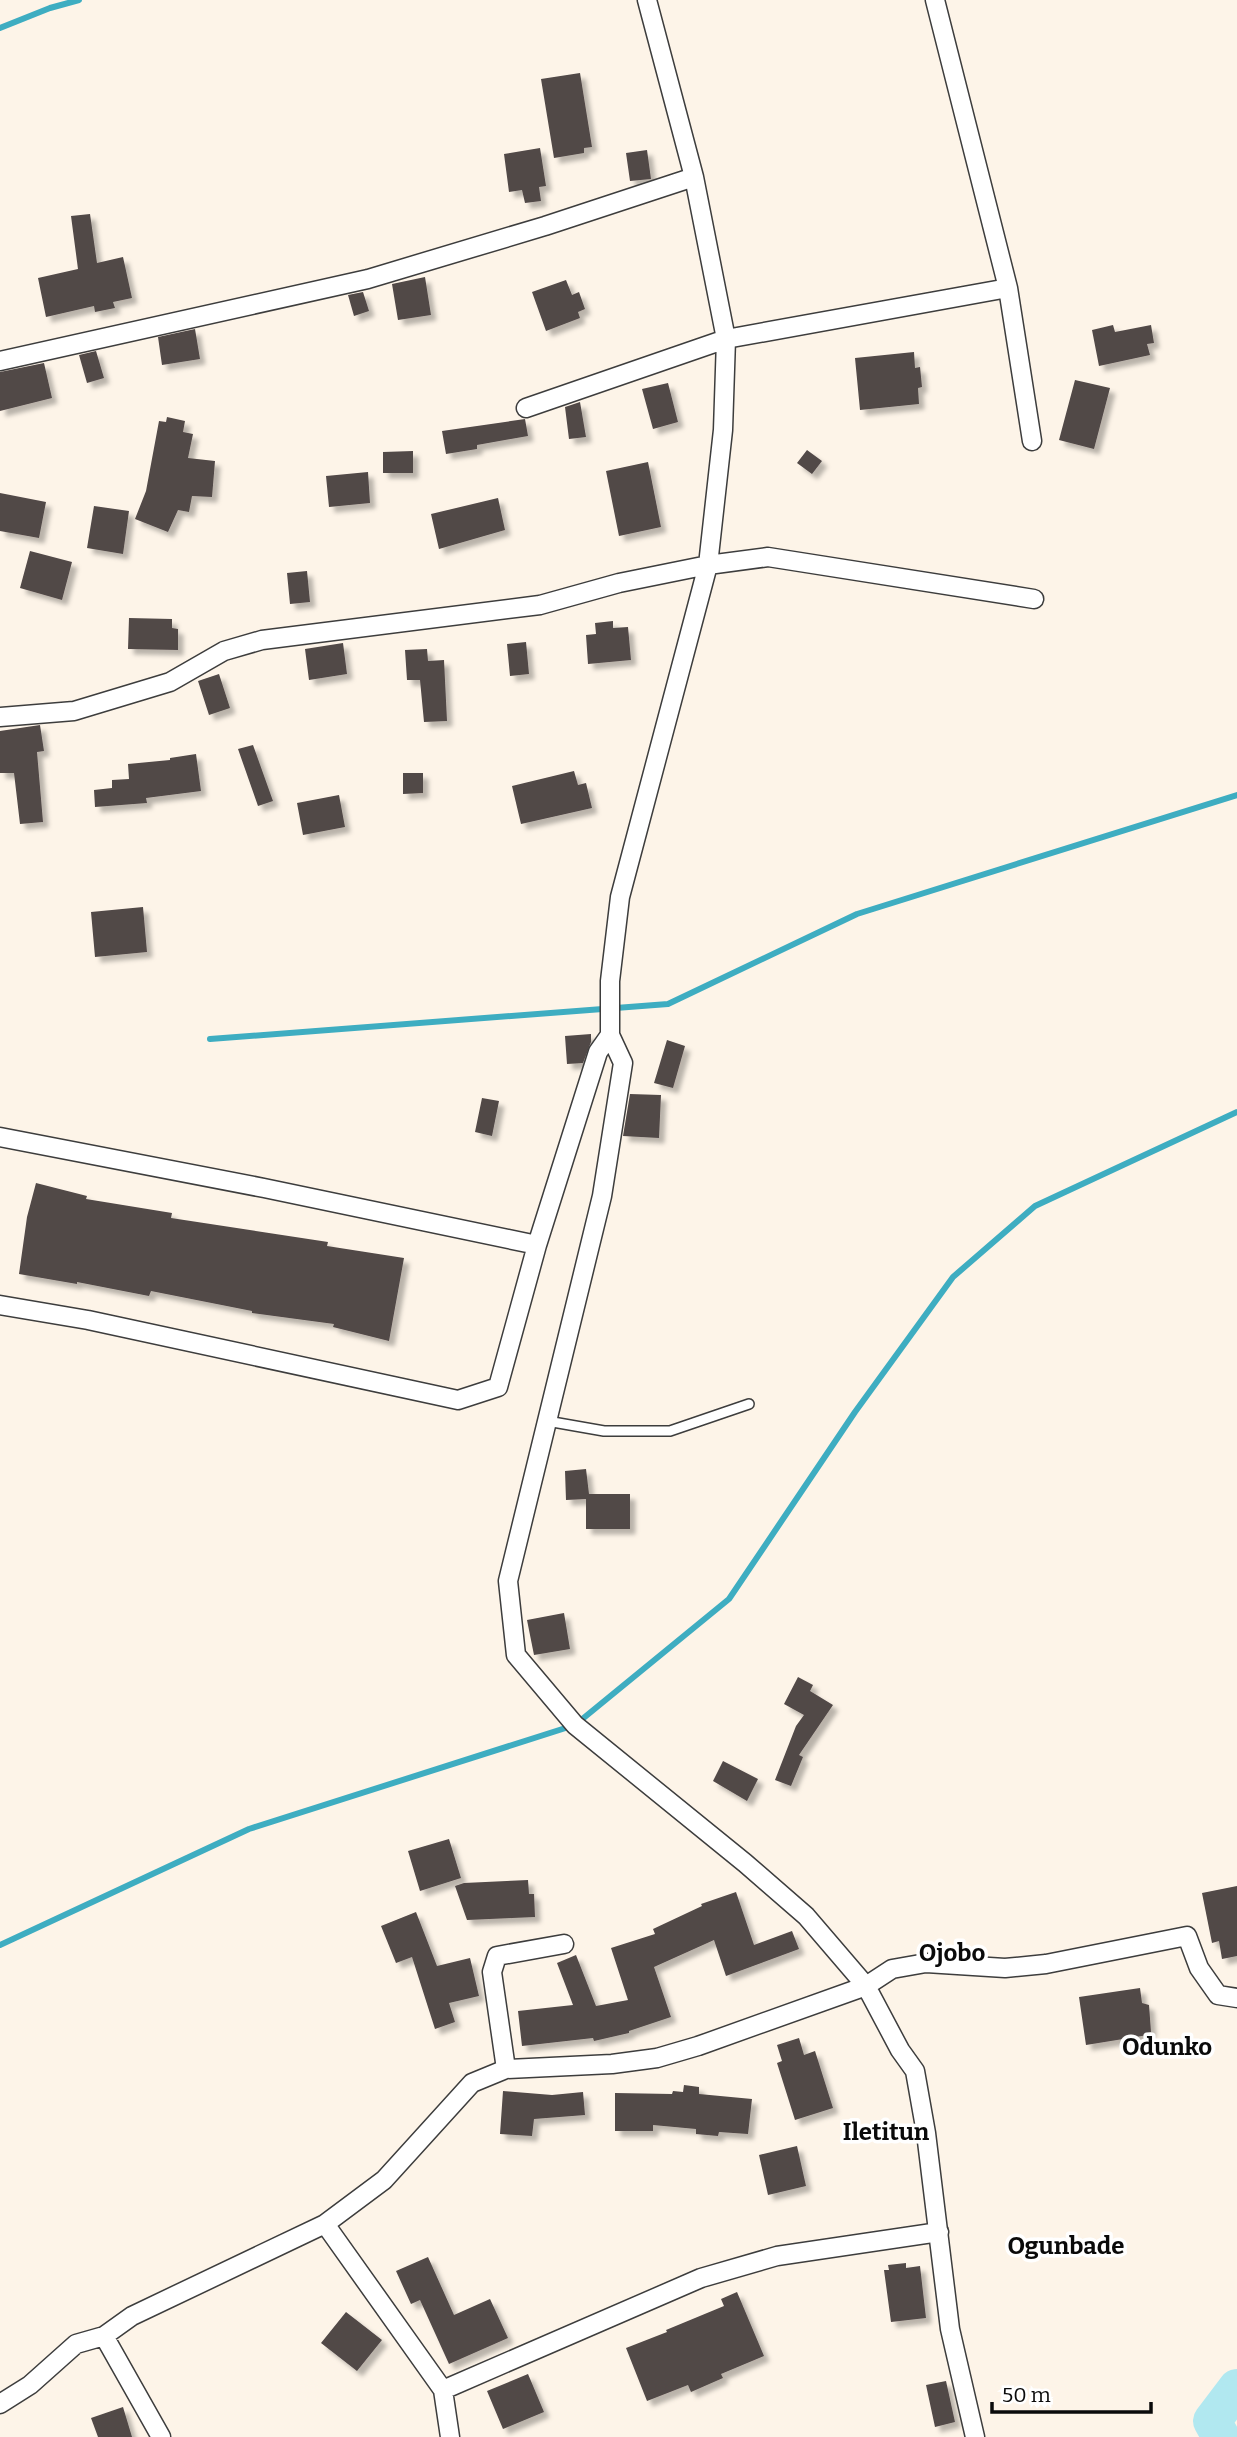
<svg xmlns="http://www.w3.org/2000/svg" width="1237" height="2437" font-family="Bitter,serif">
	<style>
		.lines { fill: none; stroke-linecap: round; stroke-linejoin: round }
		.stream { stroke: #3eadc1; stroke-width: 6 }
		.river { stroke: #b1e8f0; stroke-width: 38 }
		.building { fill: #514847; filter: url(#shadow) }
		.service-casing { stroke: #3d3d3d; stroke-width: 12 }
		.minor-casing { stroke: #3d3d3d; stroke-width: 21 }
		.service { stroke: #fff; stroke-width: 9 }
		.minor { stroke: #fff; stroke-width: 18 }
		.labels { text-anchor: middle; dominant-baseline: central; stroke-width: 7; stroke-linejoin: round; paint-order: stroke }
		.quarter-label { font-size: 24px; font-weight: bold; fill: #0a0a0a; stroke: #fff }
	</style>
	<defs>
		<filter id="shadow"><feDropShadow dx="5.5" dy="5.5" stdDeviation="2" flood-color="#0004"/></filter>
	</defs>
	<rect width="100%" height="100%" fill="#fdf4e8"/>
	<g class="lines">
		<path class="stream" d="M0 28 50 8 79 0
			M210 1039 668 1004 857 914 1237 795
			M0 1945 249 1829 575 1725 729 1599 855 1412 953 1277 1035 1206 1237 1112"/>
		<path class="river" d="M1221 2437 1212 2421 1237 2388"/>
	</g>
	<path class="building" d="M580 73 592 147 584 148V153L554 158 541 79Z
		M540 148 546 186 539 187 541 201 525 203 522 190 509 192 504 154Z
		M647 150 651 179 630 181 626 153Z
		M90 214 97 263 123 257 132 298 113 302 115 308 95 312 94 306 46 317 38 278 78 269 71 216Z
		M425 277 431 315 398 320 392 284Z
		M566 280 572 295 579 292 585 309 578 312 580 318 546 331 532 292Z
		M363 292 369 311 354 316 348 295Z
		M1113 325 1115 332 1151 325 1154 343 1147 344 1150 355 1099 366 1092 330Z
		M195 329 200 359 162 365 158 337Z
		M96 351 104 378 87 383 79 355Z
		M914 352 915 368 920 367 922 387 918 388 919 404 860 410 855 358Z
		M44 363 52 398 0 411V372Z
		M1075 380 1110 388 1094 449 1059 440Z
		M668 383 678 422 653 429 642 389Z
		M580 402 586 437 569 439 565 407Z
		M167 417 185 421 183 432 193 434 188 458 215 461 212 497 192 496 189 512 178 510 168 532 135 519 146 491 159 421 166 422Z
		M525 419 528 436 477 445V449L446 454 442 431Z
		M807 450 822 461 812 474 797 463Z
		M413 451V473H383V452Z
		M648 462 661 527 619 536 606 471Z
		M368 472 370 503 329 507 326 476Z
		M0 493 46 502 39 538 0 531Z
		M498 498 505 530 439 549 431 514Z
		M94 506 129 511 123 554 87 548Z
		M30 551 72 562 62 600 20 588Z
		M307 571 310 602 290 604 287 573Z
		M129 618 172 619V628L178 629V650L128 649Z
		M613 621V628L628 627 631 660 588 664 586 635 596 634 595 623Z
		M526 642 529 674 510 676 507 644Z
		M343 643 347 674 309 680 305 649Z
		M427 649 428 661 444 660 447 721 424 722 420 680H407L405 650Z
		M219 674 230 708 209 715 198 681Z
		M40 725 44 751 37 752 43 822 20 824 14 773H0V731Z
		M253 745 273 801 258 806 238 749Z
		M196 754 201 791 146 798 147 803 95 807 94 790 112 788V780L129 779 128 764 170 760V758Z
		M574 771 578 785 586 783 592 808 521 824 512 786Z
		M403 773H423V793L403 794Z
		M339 795 345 827 303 835 297 803Z
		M143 907 147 952 95 957 91 912Z
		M591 1034V1042L583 1063 567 1064 565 1036Z
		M667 1040 685 1046 673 1088 654 1083Z
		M630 1094 661 1095 659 1138 623 1136Z
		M482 1098 499 1101 492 1136 475 1132Z
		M36 1183 87 1196 86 1199 172 1213 171 1218 328 1242 327 1246 404 1258 389 1341 333 1327 334 1324 252 1313V1311L151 1291 149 1296 77 1282V1284L19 1274 27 1217Z
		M586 1469 589 1494H630V1529H586V1499L566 1500 565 1471Z
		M564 1613 570 1649 534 1655 527 1620Z
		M798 1677 813 1685 810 1691 833 1705 799 1755 803 1757 791 1786 775 1780 796 1726 804 1715 784 1704Z
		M723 1761 758 1779 747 1801 713 1781Z
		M449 1839 461 1878 420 1891 408 1851Z
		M528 1880 529 1894H534L535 1917 467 1920 455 1886 464 1883Z
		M1237 1886V1956L1222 1959 1219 1941 1212 1943 1202 1893Z
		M736 1892 754 1945 792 1931 799 1949 726 1976 714 1940 654 1967 671 2017 629 2031V2033L594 2041 593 2038 522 2046 518 2011 573 2005 557 1963 576 1955 596 2006 628 2000 611 1948 655 1934 653 1929 702 1906 701 1904Z
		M416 1912 437 1966 470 1958 479 1996 449 2003 455 2022 435 2029 412 1957 396 1963 381 1926Z
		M1140 1988 1142 2003 1149 2005 1151 2032 1147 2033 1148 2035 1086 2045 1079 1997Z
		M799 2038 804 2055 815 2051 833 2108 795 2120 777 2063 782 2061 777 2045Z
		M684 2085 699 2087V2094L752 2099 748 2134 719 2132 718 2136 696 2134V2129L653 2125V2131H615V2093L672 2094 673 2091 683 2092Z
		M503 2091 552 2095 583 2092 585 2115 534 2119 532 2136 500 2134Z
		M797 2146 806 2186 768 2195 759 2155Z
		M428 2257 454 2315 490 2299 508 2338 449 2364 420 2300 411 2304 396 2271Z
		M906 2263V2268L920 2266 926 2318 891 2322 884 2270H889L888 2265Z
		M737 2292 764 2356 721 2374 723 2378 691 2392 688 2385 647 2401 626 2348 667 2332 666 2330 724 2306 721 2299Z
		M346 2312 382 2340 357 2371 321 2343Z
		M528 2374 544 2412 503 2429 487 2391Z
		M946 2381 955 2422 935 2427 926 2385Z
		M123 2407 132 2437H98L91 2418Z"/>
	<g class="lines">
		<g class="service-casing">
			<path id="service" d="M547 1421 604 1431H670L749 1404"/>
		</g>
		<g class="minor-casing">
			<path id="minor" d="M935 0 1008 288 1032 441
				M0 361 368 279 545 226 694 177
				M526 408 726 339 1008 288
				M0 717 74 711 170 682 224 651 262 640 540 605 619 583 708 565 768 557 1034 599
				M610 1035 623 1063 602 1196 508 1581 516 1655 575 1725 745 1863 806 1916 866 1986 900 2050 915 2071 926 2133 950 2329 975 2437
				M0 1137 264 1188 537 1245
				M0 1305 88 1320 458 1400 498 1387 537 1245 598 1052 610 1035V981L620 897 708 565 723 430 726 339 694 177 647 0
				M506 2069 492 1972 497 1956 564 1944
				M325 2224 443 2390 450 2437
				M104 2336 161 2437
				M443 2390 701 2278 777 2256 939 2232
				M0 2404 30 2385 76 2344 104 2336 132 2316 325 2224 384 2180 472 2083 506 2069 612 2064 657 2058 698 2046 866 1986 892 1969 926 1963 1005 1968 1046 1964 1187 1936 1199 1968 1218 1995 1237 1998"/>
		</g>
		<use href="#service" class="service"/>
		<use href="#minor" class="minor"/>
	</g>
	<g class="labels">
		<g class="quarter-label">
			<text x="952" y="1953">Ojobo</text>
			<text x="1167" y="2047">Odunko</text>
			<text x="886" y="2132">Iletitun</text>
			<text x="1066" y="2246">Ogunbade</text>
		</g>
	</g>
	<path d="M992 2402v10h159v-10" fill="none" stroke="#0a0a0a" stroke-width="3.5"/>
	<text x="1002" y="2402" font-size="21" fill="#0a0a0a" stroke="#ffffff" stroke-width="5" paint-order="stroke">50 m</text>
</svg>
